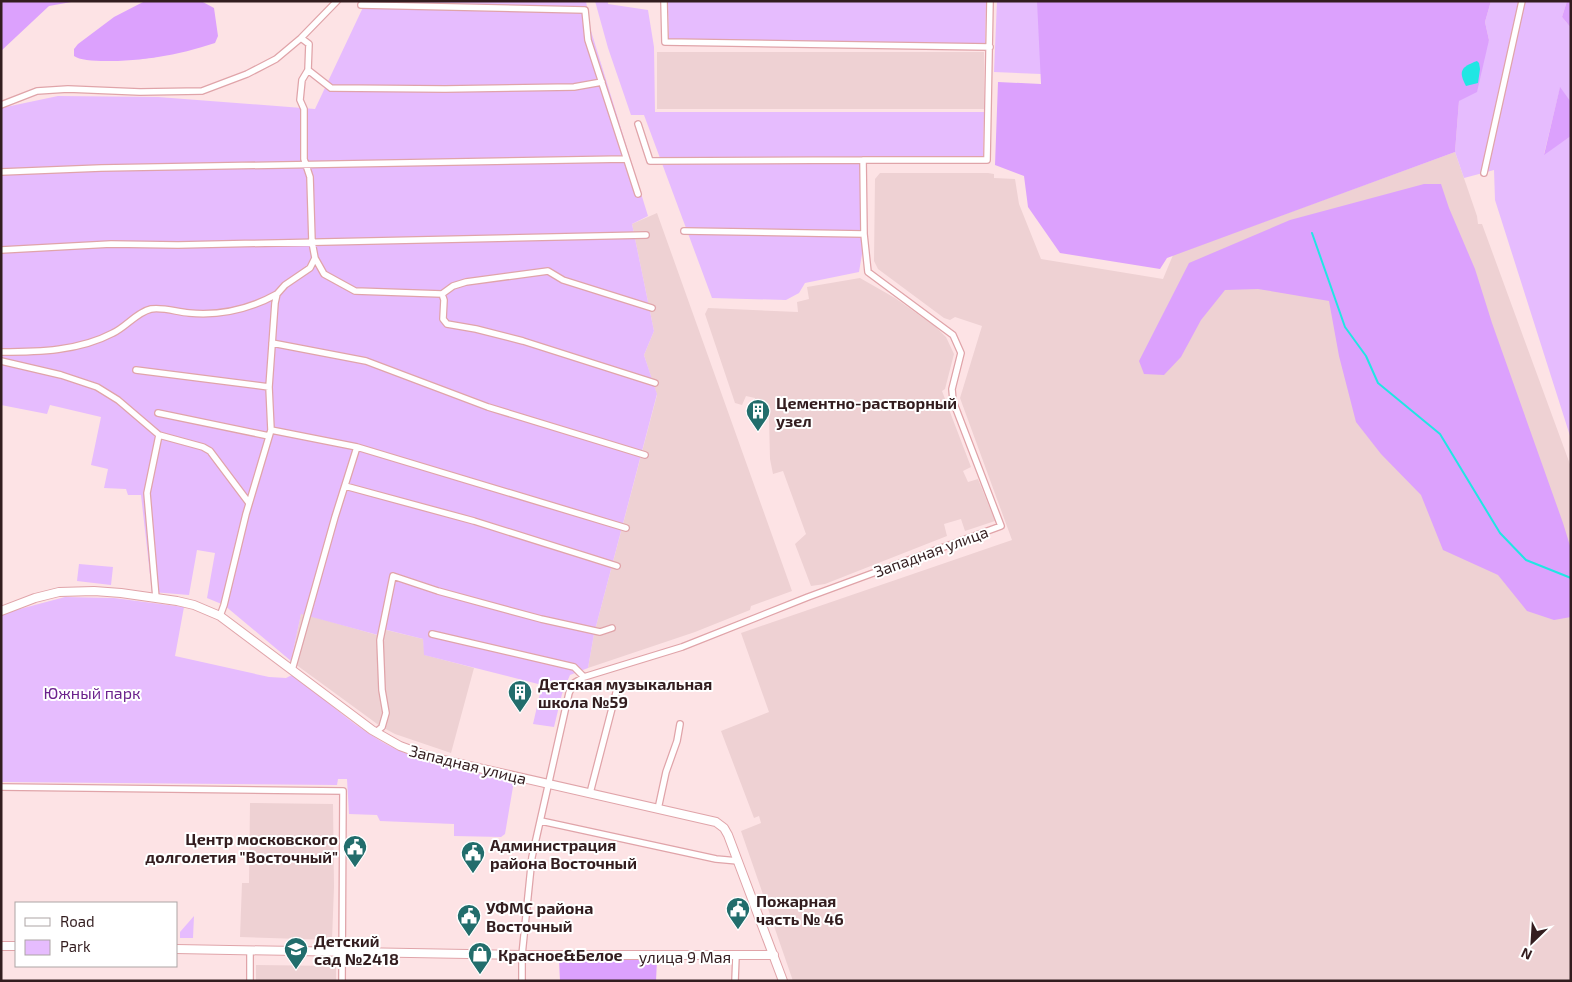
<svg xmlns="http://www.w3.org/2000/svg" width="1572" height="982" font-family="'Exo 2',sans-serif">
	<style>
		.built { fill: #eed1d3 }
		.green { fill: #e6bcfe }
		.forest { fill: #dca1fd }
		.water { fill: #21e6e3 }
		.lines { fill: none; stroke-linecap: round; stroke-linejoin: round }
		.stream { stroke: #21e6e3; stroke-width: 2 }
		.street-casing { stroke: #e0a4a9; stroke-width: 8 }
		.secondary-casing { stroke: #e0a4a9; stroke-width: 10 }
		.street { stroke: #fff; stroke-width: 5.5 }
		.secondary { stroke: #fff; stroke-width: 8 }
		.labels { text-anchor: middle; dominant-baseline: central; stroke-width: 4; stroke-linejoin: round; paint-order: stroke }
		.poi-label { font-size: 16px; font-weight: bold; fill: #331d1f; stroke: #fff; text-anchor: start }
		.street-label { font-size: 16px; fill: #331d1f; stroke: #fff }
		.park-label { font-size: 16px; fill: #6b228c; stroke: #fff }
	</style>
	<rect width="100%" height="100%" fill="#fde3e5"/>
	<path class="built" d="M657 52H984V109H657Z
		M1455 152 1477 216 1478 224H1482L1571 467V981H793L741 831 761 823 759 816 754 818 721 731 769 712 741 633 1012 540 960 398 982 326 955 317 950 320 944 318 878 269 874 261 875 179 880 173H988L994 174V178L1015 179 1019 204 1041 259 1163 279 1173 255Z
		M657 213 792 591 751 606 750 610 695 632 588 668 594 634 657 395 644 355 654 331 632 224Z
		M860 278 895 298 936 327 946 337 954 354 945 389 942 391 971 467 963 471 968 482 978 479 995 521 965 531 961 519 944 524 947 536 825 584 811 586 795 544 806 534 783 471 773 474 770 459 769 418H761L755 398 746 396 742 405 735 403 705 314 708 308 798 312 797 302 809 299 807 287Z
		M301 613 377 635 378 628 423 639 425 655 474 668 451 753 395 734 380 726 291 661Z
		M250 803 333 804 334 887 332 940 240 937 242 883H249Z
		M256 965 336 966V981H256Z"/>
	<path class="green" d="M366 1H586L591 31 648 216 632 224 654 331 644 355 657 394 594 634 588 668 570 675 562 694 554 727 533 724 542 685 424 655 423 639 379 628 378 635 301 614 291 661 224 605 207 598 215 553 197 550 189 595 152 592 141 495H128L126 489 104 488 108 469 91 465 101 417 50 405 47 414 1 405V108L58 96 158 97 315 109Z
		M595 1H608V4L648 10 654 47 655 112H984L983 156 860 157 862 254 859 272 805 283 799 293 786 300 712 298 644 115H631L608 48Z
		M668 1H986L985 44 669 39Z
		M997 1H1044L1041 74 994 72Z
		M1491 1H1567L1562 17 1571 28V102L1560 88 1544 154 1571 136V439L1495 200 1494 170 1464 178 1455 152 1459 101 1489 40 1485 22Z
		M79 564 113 567 111 585 77 581Z
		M65 597 114 598 184 607 175 656 269 677 286 678 294 674C326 700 358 731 396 749 433 766 475 772 514 781L505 834 501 837 454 836V824L380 821 377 815 349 814 347 779H338L337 785 1 782V614Z
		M194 916 193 938H180V932Z"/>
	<path class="forest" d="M1 1H77L49 6 1 51Z
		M145 1H201L214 8 218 36 215 43C197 49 177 54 158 57 142 60 86 65 74 56V49L78 44 114 17Z
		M1037 1H1491L1485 22 1489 40 1477 92 1459 101 1455 152 1167 258 1160 269 1060 253 1028 207 1024 176 995 165 998 82 1041 84Z
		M1567 1H1571V28L1562 17Z
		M1560 87 1571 102V136L1544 155Z
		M1424 184H1441L1449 208 1475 269 1492 323 1563 523 1571 549V617L1554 620 1527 611 1498 575 1443 550 1421 495 1381 454 1356 422 1339 356 1329 301 1258 289 1225 290 1201 320 1181 357 1164 375 1144 374 1139 361 1189 263 1290 220Z
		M559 960H657L656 981H560Z"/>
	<path class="water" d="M1477 61 1479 63 1480 69 1478 83 1466 86C1458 71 1461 67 1477 61Z"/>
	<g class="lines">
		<path class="stream" d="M1312 233 1345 327 1366 356 1378 383 1440 434 1500 533 1526 560 1571 578"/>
		<g class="street-casing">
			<path id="street" d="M664 1 665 42 990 47
				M361 5 585 10 588 40 638 194
				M308 70 331 88 445 89 574 87 602 82
				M1 105 37 91 68 89 140 92 202 91 247 74 276 59 301 38 337 1
				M638 124 650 161 863 160
				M1 172 101 168 626 159
				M1484 173 1522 1
				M684 231 864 234
				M1 250 111 244 178 245 646 235
				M315 258 324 274 355 291 442 294 444 300 443 319 447 324 476 329 523 341 655 383
				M442 294 453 286 466 282 548 271 563 280 652 308
				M272 343 366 361 488 407 645 455
				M1 352C39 352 79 351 113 333 126 327 137 312 151 309 163 307 177 312 189 313 221 316 250 309 277 294
				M1 361 61 375 97 387 118 400 159 435 203 447 210 451 249 503
				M136 370 269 387
				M158 413 269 436
				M271 430 357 447 626 528
				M345 486 474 521 617 566
				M156 598 147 493 159 435
				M220 616 224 605 246 514 271 430 269 387 275 303 277 294 285 285 310 268 315 258 312 242 310 177 304 159V109L300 100 302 80 308 70 309 44 301 38
				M432 634 574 667 584 677
				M292 670 335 517 357 447
				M376 732 382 727 386 713 382 690 380 640 393 576 438 591 541 619 600 632 612 628
				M1 787 343 791 342 981
				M590 793 617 689
				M658 809 666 772 677 741 680 724
				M541 821 716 859 738 861
				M250 981V950
				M522 981V955L532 857 569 693 574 683 584 677 682 647 808 597 1001 526 953 401 952 389 961 353 953 335 868 272 864 234 863 160H987L990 1
				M735 981 736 956"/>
		</g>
		<g class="secondary-casing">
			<path id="secondary" d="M1 611 35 598 59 592 94 591 121 593 177 601 194 605 220 616 372 730 400 746 430 757 716 822 724 828 728 835 783 981
				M1 946H16
				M176 949 522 955H774"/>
		</g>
		<use href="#street" class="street"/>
		<use href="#secondary" class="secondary"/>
	</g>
	<defs>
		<g id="building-pin" transform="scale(1.25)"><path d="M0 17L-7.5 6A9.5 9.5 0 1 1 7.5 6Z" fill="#226d6c" stroke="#fff"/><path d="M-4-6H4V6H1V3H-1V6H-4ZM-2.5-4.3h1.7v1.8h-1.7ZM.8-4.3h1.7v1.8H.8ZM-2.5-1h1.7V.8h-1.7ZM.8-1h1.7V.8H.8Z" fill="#fff"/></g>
		<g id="civic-pin" transform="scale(1.25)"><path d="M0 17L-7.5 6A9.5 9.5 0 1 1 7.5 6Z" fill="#226d6c" stroke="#fff"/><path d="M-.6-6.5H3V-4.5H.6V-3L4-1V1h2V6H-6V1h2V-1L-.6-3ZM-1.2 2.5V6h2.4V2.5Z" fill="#fff"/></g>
		<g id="school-pin" transform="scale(1.25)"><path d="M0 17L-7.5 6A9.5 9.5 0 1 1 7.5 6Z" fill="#226d6c" stroke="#fff"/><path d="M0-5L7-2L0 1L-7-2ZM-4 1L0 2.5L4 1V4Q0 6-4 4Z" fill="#fff"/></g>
		<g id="shop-pin" transform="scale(1.25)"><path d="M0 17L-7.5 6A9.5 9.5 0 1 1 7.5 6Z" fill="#226d6c" stroke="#fff"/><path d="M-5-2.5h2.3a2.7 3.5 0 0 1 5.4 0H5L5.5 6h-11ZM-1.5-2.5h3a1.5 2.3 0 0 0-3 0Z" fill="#fff"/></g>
	</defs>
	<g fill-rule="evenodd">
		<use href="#building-pin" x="758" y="411"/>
		<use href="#building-pin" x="520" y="692"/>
		<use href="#civic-pin" x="355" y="847"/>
		<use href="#civic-pin" x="473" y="853"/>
		<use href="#civic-pin" x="738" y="909"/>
		<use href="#civic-pin" x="469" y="916"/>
		<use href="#school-pin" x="296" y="949"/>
		<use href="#shop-pin" x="480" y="954"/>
	</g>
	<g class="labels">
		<g class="poi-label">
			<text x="776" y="402">Цементно-растворный<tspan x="776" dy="18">узел</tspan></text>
			<text x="538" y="683">Детская музыкальная<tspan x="538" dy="18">школа №59</tspan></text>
			<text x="338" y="838" text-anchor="end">Центр московского<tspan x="338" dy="18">долголетия "Восточный"</tspan></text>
			<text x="490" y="844">Администрация<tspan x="490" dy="18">района Восточный</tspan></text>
			<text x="756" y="900">Пожарная<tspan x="756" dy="18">часть № 46</tspan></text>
			<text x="486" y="907">УФМС района<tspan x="486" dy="18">Восточный</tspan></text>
			<text x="314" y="940">Детский<tspan x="314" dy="18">сад №2418</tspan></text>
			<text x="498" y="954">Красное&amp;Белое</text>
		</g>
		<g class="street-label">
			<text transform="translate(931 551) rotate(-20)">Западная улица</text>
			<text transform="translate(468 764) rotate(14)">Западная улица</text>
			<text x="685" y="956">улица 9 Мая</text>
		</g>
		<g class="park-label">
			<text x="92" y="692">Южный парк</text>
		</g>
	</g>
	<rect width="1572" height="982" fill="none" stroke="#331d1f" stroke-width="5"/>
	<rect x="15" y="902" width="162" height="65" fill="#ffffff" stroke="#ada5a5"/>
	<rect x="25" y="918" width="25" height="8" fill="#ffffff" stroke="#ada5a5"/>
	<text x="60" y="927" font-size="15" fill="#331d1f">Road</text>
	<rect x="25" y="940" width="25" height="15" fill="#e6bcfe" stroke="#ada5a5"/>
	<text x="60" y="952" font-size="15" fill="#331d1f">Park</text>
	<g transform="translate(1532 942) rotate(205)" stroke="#ffffff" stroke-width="4" paint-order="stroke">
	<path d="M0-4L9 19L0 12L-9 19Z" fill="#331d1f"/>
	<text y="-8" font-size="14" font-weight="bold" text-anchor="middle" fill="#331d1f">N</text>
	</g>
</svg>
